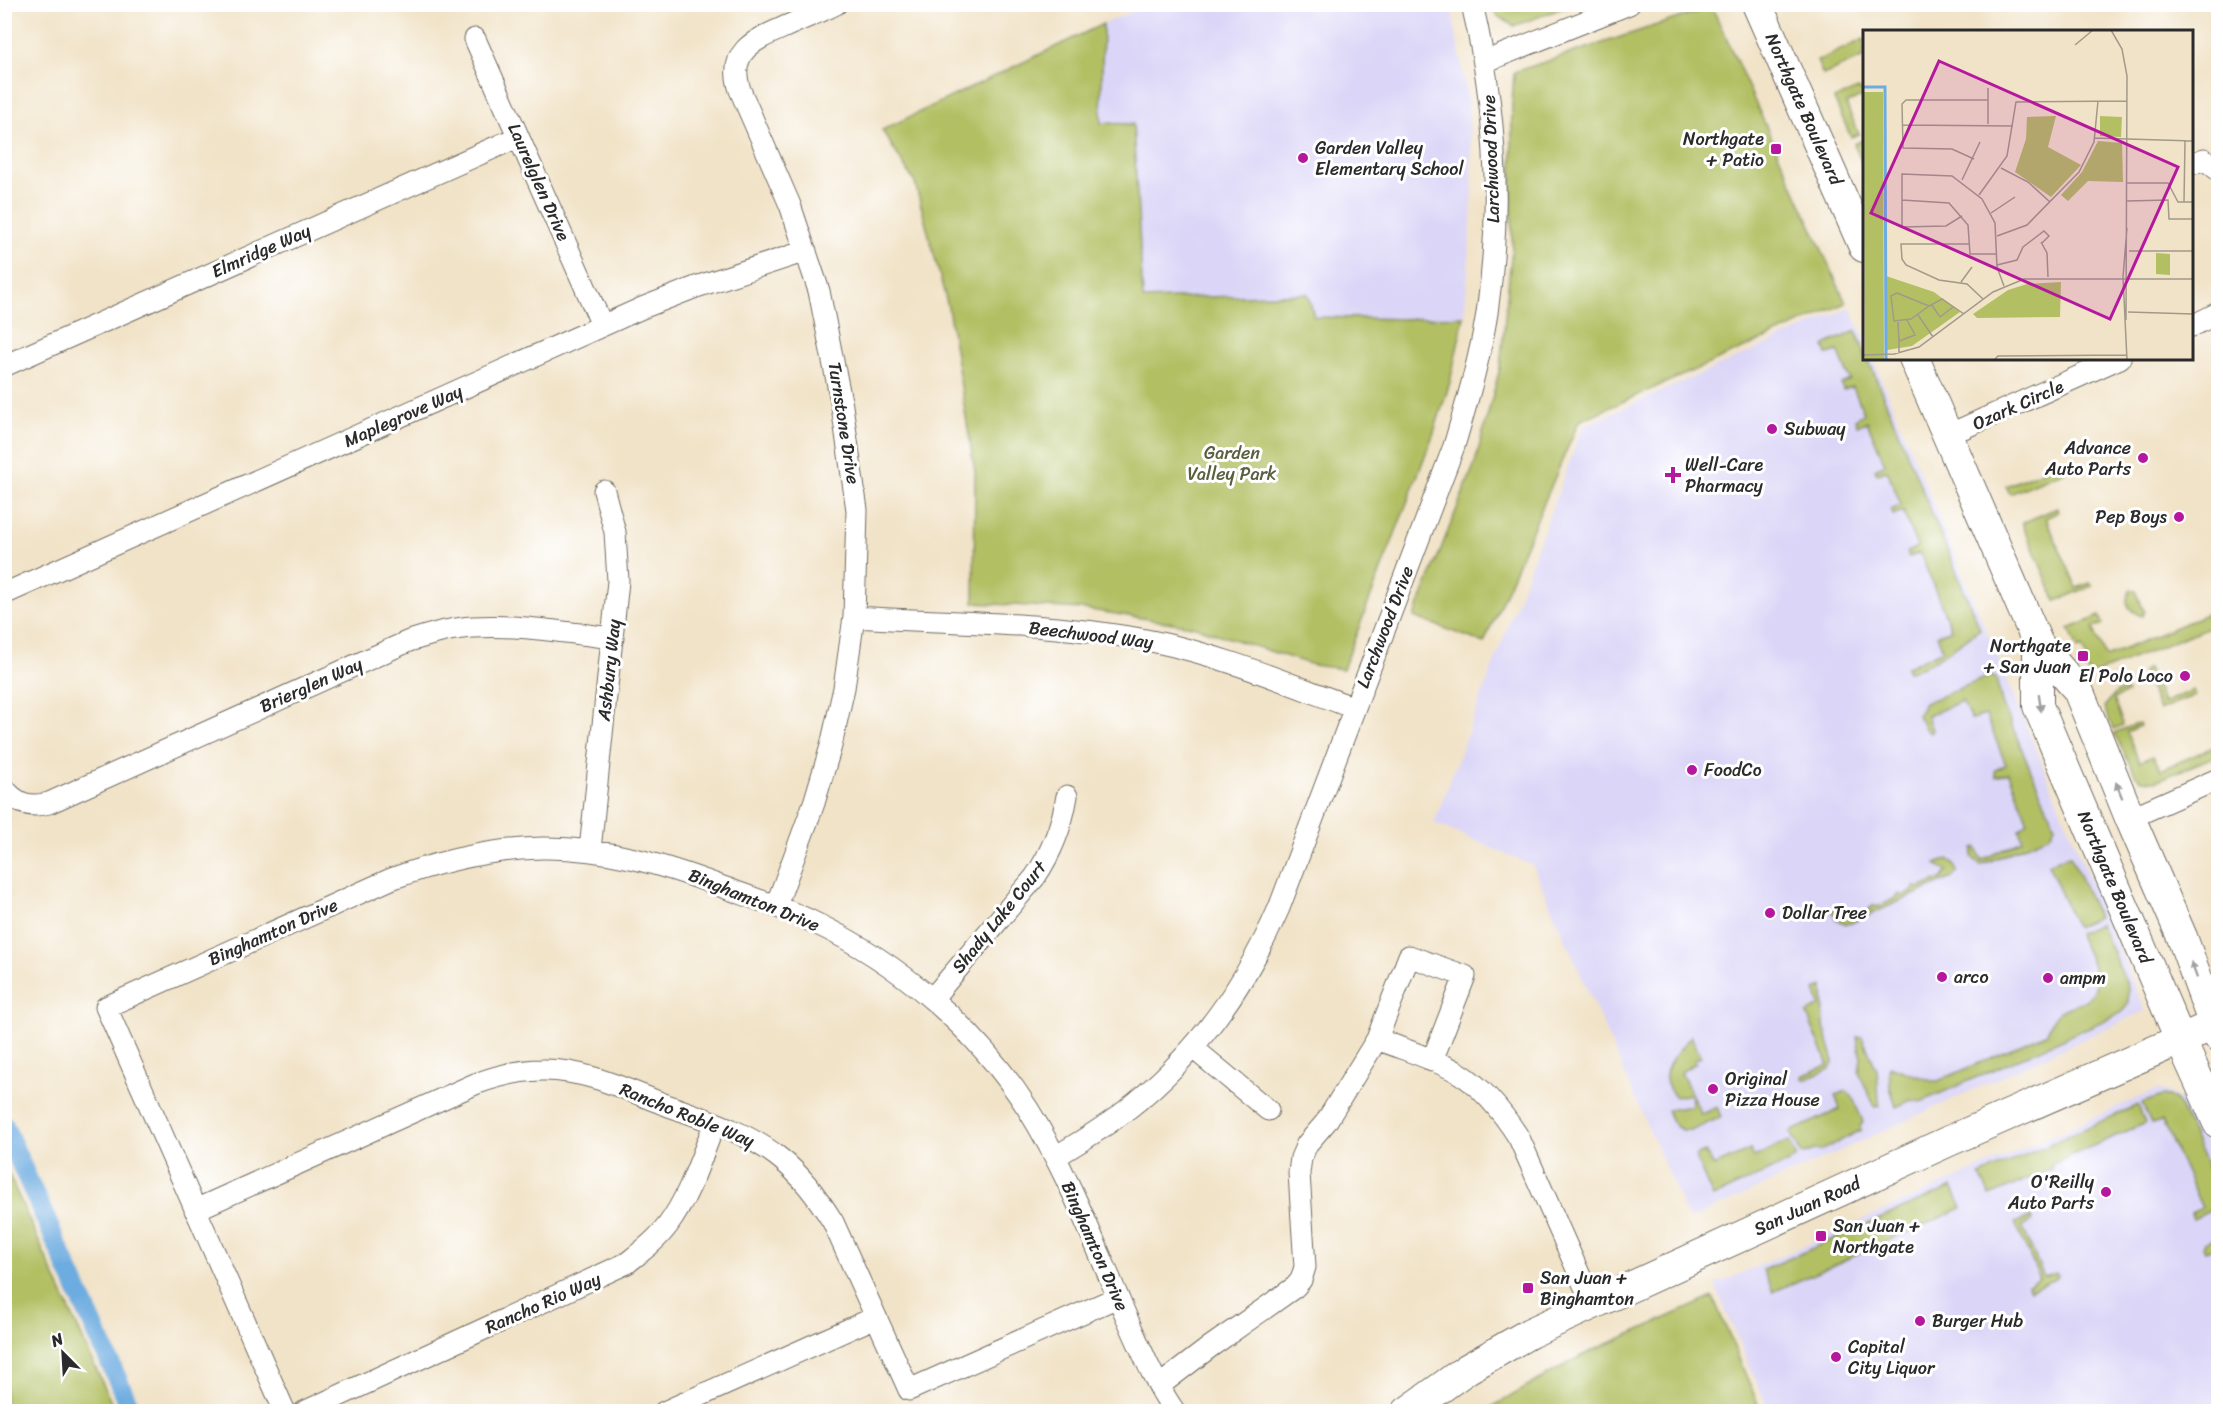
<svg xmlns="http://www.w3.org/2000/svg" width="2223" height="1416" font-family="Sriracha,sans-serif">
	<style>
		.built { fill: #dbd6f7 }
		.green { fill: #b2c063; stroke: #6e7647; stroke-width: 1.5 }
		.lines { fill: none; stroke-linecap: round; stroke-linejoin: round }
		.canal { stroke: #6dace0; stroke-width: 20 }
		.minor-casing { stroke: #706b62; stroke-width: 23 }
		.secondary-casing { stroke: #706b62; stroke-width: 32 }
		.minor { stroke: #fff; stroke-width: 21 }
		.secondary { stroke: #fff; stroke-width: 30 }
		.oneway { fill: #a0a0a0 }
		.poi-dot { fill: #b5179e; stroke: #fff; stroke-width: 2 }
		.labels { text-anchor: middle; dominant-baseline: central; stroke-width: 6; stroke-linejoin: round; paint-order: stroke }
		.street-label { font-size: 18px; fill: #2b2b2b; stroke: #fff }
		.poi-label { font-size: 18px; fill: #2b2b2b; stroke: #fff; text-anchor: start }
		.park-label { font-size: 18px; fill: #5a5f3f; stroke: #fff }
		.inset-river { fill: none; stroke: #6dace0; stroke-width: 3 }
		.inset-road { fill: none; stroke: #a29989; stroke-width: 1.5 }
		.view { fill: #b5179e; fill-opacity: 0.15; stroke: #b5179e; stroke-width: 3 }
		.inset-edge { fill: none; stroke: #2b2b2b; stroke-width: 3 }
	</style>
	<rect width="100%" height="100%" fill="#fff"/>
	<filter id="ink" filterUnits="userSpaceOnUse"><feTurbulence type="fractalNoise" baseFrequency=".0167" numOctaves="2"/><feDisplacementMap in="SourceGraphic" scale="12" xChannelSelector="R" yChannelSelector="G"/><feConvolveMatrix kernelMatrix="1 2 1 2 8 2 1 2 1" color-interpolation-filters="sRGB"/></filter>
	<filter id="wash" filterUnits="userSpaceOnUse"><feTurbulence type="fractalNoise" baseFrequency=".008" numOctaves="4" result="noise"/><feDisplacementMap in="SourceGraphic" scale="24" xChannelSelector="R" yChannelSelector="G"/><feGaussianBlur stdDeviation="1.35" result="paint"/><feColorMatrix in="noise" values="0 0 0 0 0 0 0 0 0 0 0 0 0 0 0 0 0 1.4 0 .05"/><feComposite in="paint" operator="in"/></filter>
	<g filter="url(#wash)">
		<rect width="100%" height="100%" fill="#f1e3c8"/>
		<path class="built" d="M1148 5H1451L1468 102 1473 191 1468 273 1464 316 1406 319 1313 317 1308 294 1143 299 1133 125 1101 123 1103 24Z
			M1851 307 1864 339V358L1873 359 2145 1011 1689 1220 1533 866 1434 823 1583 426Z
			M2158 1089 2187 1102 2218 1172V1411H1769L1715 1285Z"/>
		<path class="green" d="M1493 5V4L1571 5 1514 26 1496 15Z
			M1712 7 1846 303 1579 421 1484 643 1414 617 1475 463 1500 368 1512 247V105L1514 72Z
			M1103 24 1101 123 1133 124 1143 299 1308 294 1314 317 1406 319 1464 316 1450 382 1433 435 1343 669 1313 665 1192 626 1084 609 974 603 975 472 948 307 915 183 882 130Z
			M1864 39V57L1823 75 1817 61Z
			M1858 89 1864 92 1863 96 1846 104 1859 134 1851 137 1834 99Z
			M1862 140 1864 146V168L1854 144Z
			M1856 331 1864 351V358L1868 359 1980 629C1963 640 1927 670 1908 671L1906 667 1943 650 1937 635 1951 629 1920 553 1909 557 1907 552 1917 547 1903 511 1893 515 1891 510 1901 505 1887 470 1877 473 1875 469 1885 464 1867 422 1857 425 1855 419 1864 414 1853 387 1843 390 1841 384 1850 380 1838 351 1827 354 1824 346 1827 344Z
			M2073 458 2076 466 2010 494 2006 486Z
			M2057 508 2058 512 2046 518 2077 588 2090 583 2092 586 2056 601 2022 523Z
			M2131 589 2136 591 2144 611 2142 616C2129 611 2122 603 2131 589Z
			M2218 609V623L2098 673 2089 674 2083 662 2087 659 2082 647 2078 649 2069 629 2100 616 2103 624 2093 628 2106 657Z
			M2148 668 2163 703 2193 690 2195 695 2159 710 2142 671Z
			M1990 676 1996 678 2002 703 2055 826 2050 835 1981 865 1972 857 1973 849 1976 847 1982 860 2022 840 2019 829 2028 822 2009 773 1996 777 1995 770 2006 765 1986 715 1971 719 1962 701 1927 716 1932 730 1930 733 1926 730 1918 715 1924 703Z
			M2125 690 2127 693 2114 699 2123 725 2113 729 2104 707 2117 692Z
			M2139 723 2140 726 2127 732 2139 762 2153 756 2161 770 2218 745V755L2156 781 2142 780 2136 776 2114 733Z
			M2070 855 2098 917 2076 927 2048 864Z
			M1948 859 1954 863 1957 872 1952 878 1853 922 1846 924 1836 920 1832 909 1835 905 1852 918 1867 911 1874 905 1877 907 1894 899 1899 894 1902 896 1912 892 1915 887 1920 888 1943 878 1947 871 1936 864Z
			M2100 924 2128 987V1003L2121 1013 1921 1102 1911 1100 1896 1107 1890 1087 1889 1066 1932 1081H1938L2046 1034C2050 1027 2052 1018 2058 1013 2066 1006 2079 1005 2088 998 2108 983 2085 950 2078 933Z
			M1823 986 1824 1027 1834 1062 1830 1069 1804 1080 1802 1076 1828 1065 1807 1014 1820 1005 1815 990Z
			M1691 1036 1701 1057 1694 1060 1696 1063 1681 1072 1701 1114 1717 1107 1721 1117C1698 1127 1678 1144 1667 1110L1692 1106 1691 1094 1676 1097C1652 1075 1676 1055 1691 1036Z
			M1857 1037H1862L1877 1070 1879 1103 1880 1105 1875 1107 1859 1073 1861 1058Z
			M1847 1091 1852 1096 1863 1122 1860 1125 1861 1130 1821 1151 1814 1150 1802 1155 1790 1132 1840 1109 1835 1095Z
			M2162 1096 2173 1098 2180 1106 2218 1191V1207L2193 1219 2191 1213 2202 1208 2162 1121 2151 1124 2142 1103Z
			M2138 1105 2145 1123 2052 1164 2051 1169 1990 1196 1980 1175Z
			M1789 1141 1797 1158 1713 1197 1697 1161 1696 1156 1705 1152 1714 1166 1750 1150 1754 1157Z
			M5 1166 115 1411H5Z
			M1952 1187 1962 1208 1773 1292 1763 1270Z
			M2030 1217 2032 1219 2031 1221 2022 1226 2044 1277 2056 1273 2058 1275 2057 1278 2030 1290 2028 1285 2040 1279 2015 1223Z
			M2218 1236V1252L2216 1247 2205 1251 2203 1247 2205 1242Z
			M1713 1297 1761 1411H1485L1581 1356Z"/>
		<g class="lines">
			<path class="canal" d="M4 1126 132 1412"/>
		</g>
	</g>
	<g filter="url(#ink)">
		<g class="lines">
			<g class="minor-casing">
				<path id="minor" d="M475 39 602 325
					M1484 62 1629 4
					M2192 164 2204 159 2218 170
					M2192 326 2218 313
					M4 366 518 137
					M1948 435 2120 358
					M4 594 642 308 696 287 806 251
					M854 617C953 623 1059 622 1156 642 1224 656 1289 684 1354 708
					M4 788C16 804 30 808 49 803L409 641C430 635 451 628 473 627 519 624 567 633 613 638
					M2130 818 2218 779
					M590 850 618 581 615 532 604 491
					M776 906 814 803 831 746 844 688 854 617 857 510 842 406 819 291 790 205 740 90C726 49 758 39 789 25 804 18 820 12 836 4
					M932 999 1035 877C1052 852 1062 826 1067 796
					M1377 1039C1402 1049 1436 1059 1459 1073 1484 1088 1503 1113 1519 1138L1592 1303
					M1193 1048 1268 1110
					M1055 1157C1078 1143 1102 1129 1124 1112 1194 1058 1244 989 1279 908L1454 446C1467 402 1480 358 1487 313 1502 210 1496 105 1472 4
					M195 1210 475 1084C497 1076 518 1070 542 1070 583 1069 623 1088 661 1103 701 1118 743 1130 777 1156 801 1174 818 1198 833 1222L909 1390 1118 1297
					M1159 1386 1210 1347 1295 1287 1301 1280 1305 1267 1299 1173 1301 1158 1307 1144 1326 1122 1377 1039 1409 956 1465 976 1432 1061
					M285 1412 106 1007 391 879C440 861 490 849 542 848 606 847 664 865 723 887 753 898 784 908 813 922 899 962 977 1029 1028 1109 1068 1173 1096 1247 1126 1316 1141 1349 1154 1382 1175 1412
					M304 1412 627 1263C642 1251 657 1240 668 1225 690 1195 701 1157 715 1123
					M664 1412 876 1317"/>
			</g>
			<g class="secondary-casing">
				<path id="secondary" d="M1757 4 1864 247
					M1914 358 2038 644V706L2180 1039 2218 1123
					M2038 644 2078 690 2130 818 2182 937 2218 1036
					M1407 1412 1467 1369 1530 1333 1949 1141 2218 1023"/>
			</g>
			<use href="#minor" class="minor"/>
			<use href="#secondary" class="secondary"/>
		</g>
		<defs><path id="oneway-solid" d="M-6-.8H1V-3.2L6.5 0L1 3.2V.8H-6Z" transform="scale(1.5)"/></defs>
		<g class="oneway">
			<use href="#oneway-solid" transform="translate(2040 703) rotate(82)"/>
			<use href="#oneway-solid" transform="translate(2119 790) rotate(-112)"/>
			<use href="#oneway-solid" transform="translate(2194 970) rotate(-110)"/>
		</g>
	</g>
	<g class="poi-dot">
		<rect x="1770" y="143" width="12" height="12" rx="3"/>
		<circle cx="1303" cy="158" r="6"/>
		<circle cx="1772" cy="429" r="6"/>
		<circle cx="2143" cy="458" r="6"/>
		<path d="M1670 466h6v6h6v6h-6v6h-6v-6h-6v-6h6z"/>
		<circle cx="2179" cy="517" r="6"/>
		<rect x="2077" y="650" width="12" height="12" rx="3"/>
		<circle cx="2185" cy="676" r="6"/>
		<circle cx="1692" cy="770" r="6"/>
		<circle cx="1770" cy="913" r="6"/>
		<circle cx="1942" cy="977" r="6"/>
		<circle cx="2048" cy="978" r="6"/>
		<circle cx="1713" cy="1089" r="6"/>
		<circle cx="2106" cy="1192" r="6"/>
		<rect x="1815" y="1230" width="12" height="12" rx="3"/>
		<rect x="1522" y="1282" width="12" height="12" rx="3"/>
		<circle cx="1920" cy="1321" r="6"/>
		<circle cx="1836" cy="1357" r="6"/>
	</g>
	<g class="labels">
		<g class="street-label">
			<text transform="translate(1804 109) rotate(66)">Northgate Boulevard</text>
			<text transform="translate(1491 159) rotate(-92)">Larchwood Drive</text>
			<text transform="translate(539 182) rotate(66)">Laurelglen Drive</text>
			<text transform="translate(261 251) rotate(-24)">Elmridge Way</text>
			<text transform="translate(2018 405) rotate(-24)">Ozark Circle</text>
			<text transform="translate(403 416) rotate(-24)">Maplegrove Way</text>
			<text transform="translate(844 423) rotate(81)">Turnstone Drive</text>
			<text transform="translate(1385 627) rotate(-69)">Larchwood Drive</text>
			<text transform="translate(1091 635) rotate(7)">Beechwood Way</text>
			<text transform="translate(609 670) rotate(-84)">Ashbury Way</text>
			<text transform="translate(311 685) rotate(-24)">Brierglen Way</text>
			<text transform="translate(2115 887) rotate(67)">Northgate Boulevard</text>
			<text transform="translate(754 900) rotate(22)">Binghamton Drive</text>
			<text transform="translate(999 917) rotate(-51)">Shady Lake Court</text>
			<text transform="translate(273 932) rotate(-24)">Binghamton Drive</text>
			<text transform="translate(687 1115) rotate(22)">Rancho Roble Way</text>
			<text transform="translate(1807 1206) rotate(-25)">San Juan Road</text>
			<text transform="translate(1095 1246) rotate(66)">Binghamton Drive</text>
			<text transform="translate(543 1303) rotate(-24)">Rancho Rio Way</text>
		</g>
		<g class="poi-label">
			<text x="1764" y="139" text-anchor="end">Northgate<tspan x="1764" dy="21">+ Patio</tspan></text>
			<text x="1315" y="148">Garden Valley<tspan x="1315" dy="21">Elementary School</tspan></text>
			<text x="1784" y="429">Subway</text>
			<text x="2131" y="448" text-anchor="end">Advance<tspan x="2131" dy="21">Auto Parts</tspan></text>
			<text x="1685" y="465">Well-Care<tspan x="1685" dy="21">Pharmacy</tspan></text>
			<text x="2167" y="517" text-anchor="end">Pep Boys</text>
			<text x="2071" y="646" text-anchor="end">Northgate<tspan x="2071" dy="21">+ San Juan</tspan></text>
			<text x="2173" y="676" text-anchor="end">El Polo Loco</text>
			<text x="1704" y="770">FoodCo</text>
			<text x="1782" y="913">Dollar Tree</text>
			<text x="1954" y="977">arco</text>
			<text x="2060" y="978">ampm</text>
			<text x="1725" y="1079">Original<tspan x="1725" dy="21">Pizza House</tspan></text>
			<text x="2094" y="1182" text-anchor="end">O'Reilly<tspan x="2094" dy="21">Auto Parts</tspan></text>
			<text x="1833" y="1226">San Juan +<tspan x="1833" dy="21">Northgate</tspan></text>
			<text x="1540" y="1278">San Juan +<tspan x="1540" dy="21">Binghamton</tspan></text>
			<text x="1932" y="1321">Burger Hub</text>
			<text x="1848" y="1347">Capital<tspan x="1848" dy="21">City Liquor</tspan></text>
		</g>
		<g class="park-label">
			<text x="1232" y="453">Garden<tspan x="1232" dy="21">Valley Park</tspan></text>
		</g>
	</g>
	<g transform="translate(1863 30)">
		<rect width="330" height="330" fill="#f1e3c8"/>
		<path d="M1 62H20L21 330H2ZM193 86 185 117 218 135 188 167 152 142 163 109 164 87ZM237 86 259 87 258 107 237 106ZM235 111 259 113 260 152 225 151 205 171 198 165 219 142ZM293 223 307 224V245L293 244ZM23 246 71 262 97 282 49 316 24 320ZM198 252 197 287 114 288 110 284 145 260 164 254Z" fill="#b2c063"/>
		<path class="inset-river" d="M0 57H22L23 330"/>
		<path class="inset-road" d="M248 0 259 19 264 46 263 290M212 15 230 0M125 58V94M39 95 150 96M232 108 330 111M111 129 89 119 40 118 39 74 43 70H125M138 138 165 152 187 172M99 150 117 112M264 153H305L315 172H330M116 165 144 126 153 72 264 71M39 170 86 173 105 195 107 224H134M264 171 305 170 306 189H330M321 172 322 110M128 183 152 167M99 186 83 196 39 197V144L89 146 119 169 132 193 134 237 141 256M264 198 260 247 264 330M134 206 164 195 216 142 231 112 235 71M178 212 184 223 185 247M107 214H38L39 229 43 235 76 250 104 254 120 269M266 221H330M134 235 154 230 160 217 181 201 186 206 179 213M98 252 109 237M34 263 66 276 48 289 31 291 28 266ZM68 274 77 287 90 277M66 276 79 269 101 284M265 282 330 284M55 285 70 307M35 292 36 311M36 323V311L52 305 44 290M0 325 31 324 56 317 130 262 161 249H330M131 330 135 326 264 325"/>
		<path class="view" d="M76 31 315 137 247 289 8 183Z"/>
		<rect width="330" height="330" class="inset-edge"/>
	</g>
	<rect width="2223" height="1416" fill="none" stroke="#fff" stroke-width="24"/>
	<g transform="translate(63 1353) rotate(336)" stroke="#ffffff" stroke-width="4.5" paint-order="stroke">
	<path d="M0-4.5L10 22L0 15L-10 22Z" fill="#2b2b2b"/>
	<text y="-9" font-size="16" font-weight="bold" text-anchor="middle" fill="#2b2b2b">N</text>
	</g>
</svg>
